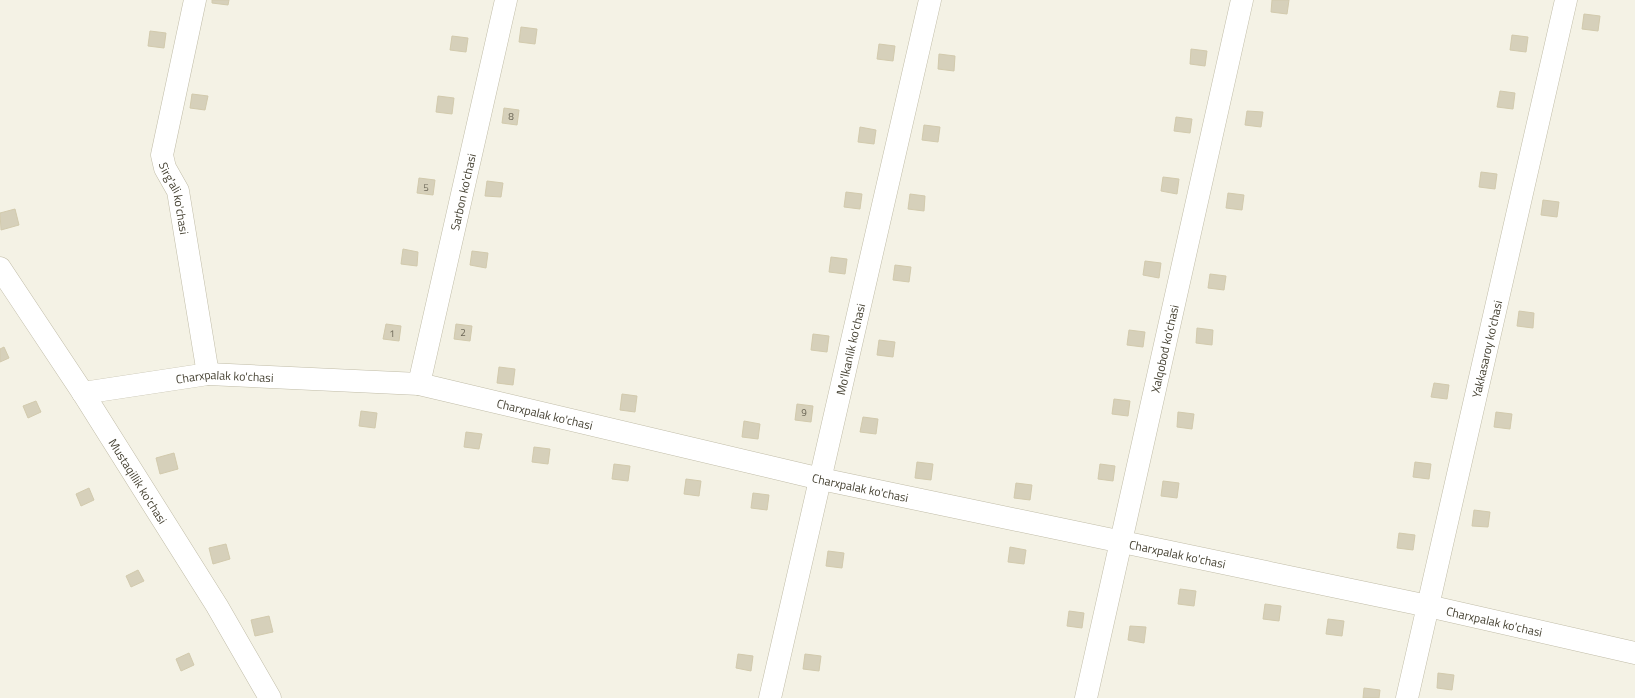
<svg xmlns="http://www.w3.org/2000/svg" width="1635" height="698" font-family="'Titillium Web',sans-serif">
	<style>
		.building { fill: #d6d0ba; stroke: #d2caad }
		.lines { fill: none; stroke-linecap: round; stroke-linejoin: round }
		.minor-casing { stroke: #c0bca7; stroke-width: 23 }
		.minor { stroke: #fff; stroke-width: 22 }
		.labels { text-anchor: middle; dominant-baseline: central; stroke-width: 4; stroke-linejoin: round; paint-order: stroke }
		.number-label { font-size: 10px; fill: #6b6656 }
		.street-label { font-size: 12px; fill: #474334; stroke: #fff }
	</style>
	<rect width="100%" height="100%" fill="#f4f2e5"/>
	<path class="building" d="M212 0H229L228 5 212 3Z
		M1272 0H1289L1287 14 1271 12Z
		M1584 14 1600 16 1598 31 1582 29Z
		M521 27 537 29 535 44 519 42Z
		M150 31 166 33 164 48 148 46Z
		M1512 35 1528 37 1526 52 1510 50Z
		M452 36 468 38 466 52 450 50Z
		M879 44 895 46 893 61 877 59Z
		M1191 49 1207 51 1205 66 1190 64Z
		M939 54 955 56 954 71 938 69Z
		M1500 91 1515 93 1513 109 1497 107Z
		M192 94 208 96 205 110 190 108Z
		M438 96 454 98 452 114 436 112Z
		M504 108 519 110 517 125 502 123Z
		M1247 111 1263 112 1261 127 1245 125Z
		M1176 117 1192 119 1190 133 1174 131Z
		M924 125 940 127 938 142 922 140Z
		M860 127 876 130 874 144 858 142Z
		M1481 172 1497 174 1495 189 1479 187Z
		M1163 177 1179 179 1177 194 1161 191Z
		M419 178 435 180 433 195 417 193Z
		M487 181 503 183 501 197 485 196Z
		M846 192 862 194 860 209 844 207Z
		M1228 193 1244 195 1242 210 1226 208Z
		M910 194 925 196 924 211 908 209Z
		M1543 200 1559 202 1557 217 1541 215Z
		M15 209 19 225 1 230 0 213Z
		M403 249 418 252 417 266 401 264Z
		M472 251 488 253 486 268 470 265Z
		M831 257 847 259 845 274 829 272Z
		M1145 261 1161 263 1159 278 1143 275Z
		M895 265 911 267 909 282 893 280Z
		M1210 274 1226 276 1224 290 1208 288Z
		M1519 311 1534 313 1533 328 1517 326Z
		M386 324 401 326 399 341 383 339Z
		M456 324 472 326 470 341 454 339Z
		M1197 328 1213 330 1212 345 1196 343Z
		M1129 330 1145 332 1143 347 1127 345Z
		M813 334 829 336 827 352 811 350Z
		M879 340 895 342 893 357 877 355Z
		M4 347 9 358 0 362V349Z
		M499 367 515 369 513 385 497 383Z
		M1434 383 1449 385 1447 399 1431 397Z
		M622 394 637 396 635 412 620 410Z
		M1114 399 1130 401 1128 416 1112 414Z
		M36 401 41 412 28 418 23 406Z
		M797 404 813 406 811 422 795 420Z
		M361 411 377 413 375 428 359 426Z
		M1178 412 1194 414 1192 429 1177 427Z
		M1496 412 1512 414 1510 429 1494 427Z
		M863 417 878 419 876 434 860 432Z
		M744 421 760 424 758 439 742 437Z
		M466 432 482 434 479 449 464 447Z
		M534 447 550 449 548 464 532 462Z
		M174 453 178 469 160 474 156 458Z
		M917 462 933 464 931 480 915 478Z
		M1415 462 1431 464 1429 479 1413 477Z
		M614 464 630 466 628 481 612 479Z
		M1100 464 1115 466 1113 481 1098 479Z
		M686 479 701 481 699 496 684 494Z
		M1163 481 1179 483 1177 498 1161 496Z
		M1016 483 1032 485 1030 500 1014 498Z
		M89 488 94 500 81 506 76 494Z
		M753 493 769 495 767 510 751 508Z
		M1474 510 1490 512 1488 527 1472 526Z
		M1399 533 1415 535 1413 550 1397 548Z
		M226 544 230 559 213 564 209 548Z
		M1010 547 1026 550 1024 564 1008 562Z
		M828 551 844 553 842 568 826 566Z
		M138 570 144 581 131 587 126 576Z
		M1180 589 1196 591 1194 606 1178 604Z
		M1265 604 1281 606 1279 621 1263 619Z
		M1069 611 1084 613 1082 628 1067 626Z
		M269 616 273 632 255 636 251 620Z
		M1328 619 1344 621 1342 636 1326 634Z
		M1130 626 1146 627 1144 643 1128 640Z
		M189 653 194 665 181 671 176 659Z
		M738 654 753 656 751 671 736 668Z
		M805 654 821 656 819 671 803 669Z
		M1438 673 1454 675 1452 690 1437 688Z
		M1364 688 1380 690 1379 698H1363Z"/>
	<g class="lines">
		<g class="minor-casing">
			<g id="minor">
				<path id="s1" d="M195 0 162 155 165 168 178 191 208 374"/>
				<path id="s2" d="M0 268 83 393 217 606 270 698"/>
				<path id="s3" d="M419 384 506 0"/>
				<path id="s4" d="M83 393 208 374 419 384 821 479 1428 606 1635 653"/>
				<path id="s5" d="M770 698 930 0"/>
				<path id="s6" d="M1086 698 1242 0"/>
				<path id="s7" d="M1407 698 1566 0"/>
			</g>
		</g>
		<use href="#minor" class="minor"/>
	</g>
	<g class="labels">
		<g class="number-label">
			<text x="511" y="116">8</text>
			<text x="426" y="187">5</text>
			<text x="463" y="332">2</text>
			<text x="392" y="333">1</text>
			<text x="804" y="412">9</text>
		</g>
		<g class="street-label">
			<text stroke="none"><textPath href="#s3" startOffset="197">Sarbon ko'chasi</textPath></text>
			<text stroke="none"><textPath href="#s1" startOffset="204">Sirg'ali ko'chasi</textPath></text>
			<text stroke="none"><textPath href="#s5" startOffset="358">Mo'lkanlik ko'chasi</textPath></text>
			<text stroke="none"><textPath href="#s6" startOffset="358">Xalqobod ko'chasi</textPath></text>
			<text stroke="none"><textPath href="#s7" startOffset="358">Yakkasaroy ko'chasi</textPath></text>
			<text stroke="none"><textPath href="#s4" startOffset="143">Charxpalak ko'chasi</textPath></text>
			<text stroke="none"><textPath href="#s4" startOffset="467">Charxpalak ko'chasi</textPath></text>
			<text stroke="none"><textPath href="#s2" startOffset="254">Mustaqillik ko'chasi</textPath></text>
			<text stroke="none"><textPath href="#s4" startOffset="791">Charxpalak ko'chasi</textPath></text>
			<text stroke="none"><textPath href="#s4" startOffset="1115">Charxpalak ko'chasi</textPath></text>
			<text stroke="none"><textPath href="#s4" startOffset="1439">Charxpalak ko'chasi</textPath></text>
		</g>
	</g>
</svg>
